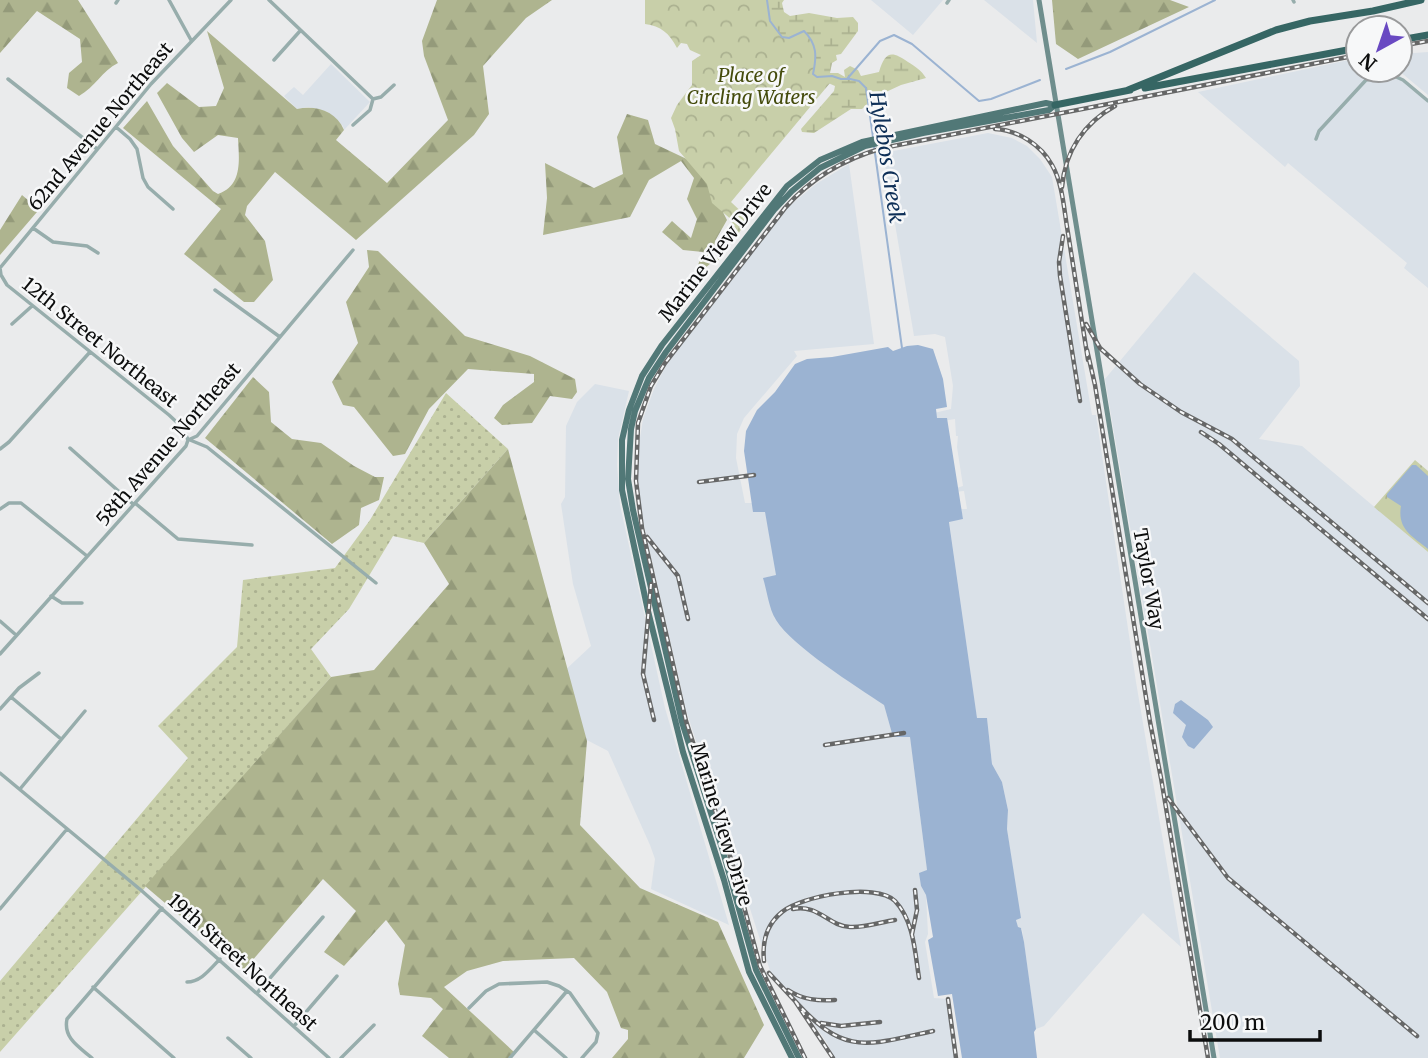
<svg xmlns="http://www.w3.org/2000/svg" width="1428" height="1058" font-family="Merriweather,serif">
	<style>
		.built { fill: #dae1e8 }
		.grass { fill: url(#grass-dots) }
		.forest { fill: url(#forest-firs) }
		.wetland { fill: url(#wetland-marsh) }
		.park { fill: url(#park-crowns) }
		.water { fill: #9bb3d2 }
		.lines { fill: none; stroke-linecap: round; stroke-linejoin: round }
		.stream { stroke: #9bb3d2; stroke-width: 2 }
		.street { stroke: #97adac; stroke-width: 3.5 }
		.secondary { stroke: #6f8e8d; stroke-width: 5 }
		.primary { stroke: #517877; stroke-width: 6 }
		.highway { stroke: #366664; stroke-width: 7 }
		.rail-casing { stroke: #666767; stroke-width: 4.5 }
		.rail { stroke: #f7f8f9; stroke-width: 2; stroke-dasharray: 5; stroke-linecap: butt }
		.labels { text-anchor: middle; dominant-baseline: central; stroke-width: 5; stroke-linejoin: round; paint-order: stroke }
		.park-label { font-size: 19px; font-style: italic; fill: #444b0c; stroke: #f7f8f9 }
		.street-label { font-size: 19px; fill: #0c0d0d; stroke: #f7f8f9 }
		.water-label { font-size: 21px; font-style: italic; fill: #0e2f57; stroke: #f7f8f9 }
	</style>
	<defs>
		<pattern id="grass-dots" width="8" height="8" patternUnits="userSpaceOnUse" patternTransform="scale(1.75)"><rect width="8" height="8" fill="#c8cfa9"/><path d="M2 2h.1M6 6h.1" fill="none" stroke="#abb190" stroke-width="1.8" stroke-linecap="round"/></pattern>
		<pattern id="forest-firs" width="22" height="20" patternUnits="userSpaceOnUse" patternTransform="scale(1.75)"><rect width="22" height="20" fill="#aeb48f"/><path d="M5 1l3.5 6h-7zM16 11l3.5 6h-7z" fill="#949a7a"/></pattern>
		<pattern id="wetland-marsh" width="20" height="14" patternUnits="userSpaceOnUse" patternTransform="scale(1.75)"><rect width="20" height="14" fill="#c8cfa9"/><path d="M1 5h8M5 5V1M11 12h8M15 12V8" fill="none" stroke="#abb190"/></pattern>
		<pattern id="park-crowns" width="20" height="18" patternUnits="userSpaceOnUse" patternTransform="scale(1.75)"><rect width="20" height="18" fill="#c8cfa9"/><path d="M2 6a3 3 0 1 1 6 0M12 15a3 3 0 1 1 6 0" fill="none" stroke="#abb190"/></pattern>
	</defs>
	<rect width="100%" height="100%" fill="#eaebec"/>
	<path class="built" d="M871 0H943L913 35Z
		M984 0H1033L1037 43Z
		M1428 52V95L1398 70H1400V54Z
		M1358 58V70H1393L1428 99V288L1404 268 1407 263 1288 163 1285 167 1198 92Z
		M331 64 370 102 344 130 343 126 328 112 308 107 297 109 284 96 294 87 303 95Z
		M988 133 1012 138 1027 146 1040 159 1052 177 1092 415H1096L1136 682 1181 947 1143 913 1044 1026 1036 1029 1022 929 1018 928 1016 919 1020 918 1007 829 1008 810 1002 782 992 764 987 718 977 719 949 521 963 519 961 509H967L964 491 954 492 953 489 963 486 957 447 958 436H956L955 419 936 422 934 413 951 409 953 386 945 337 935 334 914 336 883 153Z
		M849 164 874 344 794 351 797 356 744 418 737 434 736 458 745 503H752L754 512 765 511 777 575 764 578 775 619 819 660 884 705 893 737 910 736 927 870 921 886 926 895 928 934 925 942 934 998 948 999 957 1058H834L827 1043 803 1009 773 980 686 710 642 517 637 482 638 450 643 419 654 389 668 362 787 208 816 184Z
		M1194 272 1299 361 1300 386 1259 439 1302 446 1428 552V1058H1220L1105 379Z
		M595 384 629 391 618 439 617 465 620 505 665 708 729 925 651 889 655 859 650 845 608 751 581 737 561 674 591 646 573 584 561 504 565 497 566 426 577 402Z"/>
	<path class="grass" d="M446 393 508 449 424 543 393 536 349 609 311 649 331 677 0 1052V981L188 758 158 726 237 647 243 580 335 568 370 520Z"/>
	<path class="forest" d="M0 0H78L118 63C102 71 95 87 79 96L67 88 69 73 82 62 80 39 37 11 0 53Z
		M437 0H552L526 18 483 66 489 114 474 135 356 240 275 172 247 206 245 215 265 241 273 280 254 302H244L184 254 221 209 123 128 147 101 173 146 213 191 218 194C243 185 239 160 238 138L218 135 194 152 182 138 157 93 167 83 199 107 216 106 224 88 207 31 297 109C316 105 336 111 344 130L336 140 387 183 448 120 424 56 422 41Z
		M1052 0H1170L1189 7 1078 59 1056 44Z
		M627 114 648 120 655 144 693 162 705 177 727 220 715 241 712 262 702 271 698 265 703 252 683 250 662 232 672 221 691 238 697 219 687 199 694 178 681 161 649 180 630 217 543 235 547 198 545 163 594 188 623 174 617 137Z
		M22 195 35 206 37 212 0 255V230Z
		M367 250 378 251 465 336 530 356 575 379 577 392 572 399 550 396 532 423 502 425 494 418 503 405 534 382V374L468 369 429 409 405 454 393 456 354 407 343 405 332 382 358 343 346 302 369 267Z
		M253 377 269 392 271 422 292 439 321 443 354 466 375 477H384L379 500 361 508 359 525 332 544 205 438Z
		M508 449 587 741 580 825 640 888 718 922 764 1025 744 1058H612L628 1039V1030L621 1028 607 992 574 958 503 961 467 971 444 987 515 1053 510 1058H449L422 1036 443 1009 431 998 400 995 398 984 405 945 386 920 344 966 324 952 356 911 323 879 244 970 145 886 331 677 374 670 449 584 424 543Z"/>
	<path class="wetland" d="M762 0H784L782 3 784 12 790 16 809 13 837 18 853 17 858 23V31L841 54 836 55 837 60 832 63 830 73H838L845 77 844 70 850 66 858 70 861 76 879 72C885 52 891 50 908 62 916 67 921 70 926 78L901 85 873 98 862 109H851L814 133 802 132 801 129 834 91 835 86 826 82 723 109 764 25Z"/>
	<path class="park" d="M645 0H767L770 21 782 37 789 38 804 31C817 44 816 56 813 74L817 77H835L731 202 749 219 715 265 721 247 719 240 733 221 712 203 707 184 679 151 675 129 671 118 677 105 692 85V61L701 55 690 50 687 44 681 43 677 48C669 33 661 26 645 24Z
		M1415 460 1428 471V552L1374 507Z"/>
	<path class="water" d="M918 345 933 349 943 379 947 407 936 409 937 418H947L963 519 949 522 977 718H987L992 764 1002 782 1008 810 1007 829 1021 918 1016 920 1018 927 1021 928 1024 942 1036 1029 1034 1032 1037 1058H962L952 994 938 996 928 940 933 937 926 895 921 886 919 873 927 870 910 737H893L884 705C856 686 793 647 776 620 769 609 767 591 763 578L776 575 765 512H753L744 451 746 431 757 410 775 392 795 364 807 359 832 357 888 347 893 351 907 346Z
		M1412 465H1416L1428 476V549C1412 536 1397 529 1401 506L1387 497V494Z
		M1181 700 1208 720 1213 727 1194 749 1188 746 1182 737 1186 725 1173 713 1175 704Z"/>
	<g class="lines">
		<path class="stream" d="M767 0 770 21 782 37 789 38 804 31C817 44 817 56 813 74L817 77 832 76 841 79H850L859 81 866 88 873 137
			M1066 69 1110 52 1215 0
			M847 79 880 41 894 35 912 44 979 101 991 99 1040 80
			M874 146 902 348"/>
		<path class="street" d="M169 0 191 40
			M269 0 373 99
			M1293 0 1294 2
			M116 3 118 0
			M947 3 949 0
			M274 60 300 31
			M8 79 97 149
			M353 125 370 110 373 99 381 97 394 85
			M116 127 130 139 137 149 143 178 148 187 173 209
			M1316 139 1319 131 1366 80 1394 76 1403 80 1428 101
			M33 228 53 242 87 246 98 253
			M215 290 280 337
			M12 324 32 306
			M188 440 183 428 169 415 7 285 1 275 0 268 151 84 231 0
			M190 440 207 447 376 583
			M70 448 133 504
			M0 449 9 442 90 352
			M135 503 178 539 252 545
			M0 509 9 503H21L87 556
			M51 596 62 603H82
			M0 621 16 635
			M0 654 186 446 188 440 197 436 353 250
			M11 697 61 739
			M0 709 19 688 39 673
			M0 773 142 891 329 1058
			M20 789 85 711
			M0 909 67 829
			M187 982C201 982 210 969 220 959
			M93 987 174 1058
			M257 993 323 917
			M469 1008 486 991 499 984 547 982 559 986 570 993 598 1033 596 1042 582 1058
			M294 1026 337 976
			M534 1030 566 1058
			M228 1038 251 1058
			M92 1058C79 1047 63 1038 67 1019L162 908
			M341 1058 374 1025
			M510 1058 567 991"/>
		<path class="secondary" d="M1039 0 1214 1058"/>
		<path class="primary" d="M792 1058 749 972 724 880 683 752 648 611 622 490V440L629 410 642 376 662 345 787 186 820 160 862 142 1046 103 1055 105
			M799 1058 756 970 722 848 682 722 633 510 628 479 631 429 635 411 649 378 666 352 774 210 792 191 820 168 865 146 923 133 1049 110 1055 105"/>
		<path class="highway" d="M1400 40 1428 35
			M1145 88 1358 48
			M1128 90 1276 30 1310 21 1373 11 1421 0
			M1055 105 1130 90"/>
		<g class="rail-casing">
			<path id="rail" d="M1400 46 1428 41
				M995 129C1018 130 1041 145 1052 165 1063 184 1064 211 1068 233 1075 275 1081 318 1088 360
				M1062 187C1065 151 1084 123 1115 106
				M1063 236 1059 262 1060 276 1080 401
				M1086 324 1100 348 1140 384 1181 412 1232 439 1428 603
				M1087 350 1095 385 1150 722 1161 778 1208 1058
				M1201 432 1219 444 1428 619
				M699 482 754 475
				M647 537 678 576 688 619
				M651 584 643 674 654 720
				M825 745 904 733
				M1168 798 1228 878 1417 1036
				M793 909C819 904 828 926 850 927 864 928 881 922 895 920
				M912 934 917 910 915 890
				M764 961C762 942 766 925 782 912 801 896 876 882 895 901 914 921 915 953 919 978
				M769 973 795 1001 833 1058
				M788 990C803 1000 818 1001 835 1000
				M948 999 956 1058
				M795 1001C845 1057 867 1045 933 1031
				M821 1023 841 1026 880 1022
				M805 1058 760 966 732 862 686 721 642 528 636 481 638 423 651 386 665 363 785 208C812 177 844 159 883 148L1358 55"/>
		</g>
		<use href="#rail" class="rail"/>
	</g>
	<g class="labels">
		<g class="park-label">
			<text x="751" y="75">Place of<tspan x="751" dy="22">Circling Waters</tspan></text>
		</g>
		<g class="street-label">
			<text transform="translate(100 126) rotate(-50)">62nd Avenue Northeast</text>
			<text transform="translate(715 252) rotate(-52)">Marine View Drive</text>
			<text transform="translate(100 342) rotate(39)">12th Street Northeast</text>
			<text transform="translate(168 444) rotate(-49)">58th Avenue Northeast</text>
			<text transform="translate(1149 579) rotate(80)">Taylor Way</text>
			<text transform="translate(722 824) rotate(73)">Marine View Drive</text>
			<text transform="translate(243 962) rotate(42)">19th Street Northeast</text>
		</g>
		<g class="water-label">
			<text transform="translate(887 157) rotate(81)">Hylebos Creek</text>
		</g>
	</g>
	<g transform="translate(1379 49) rotate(220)"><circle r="33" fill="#f7f8f9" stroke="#999a9b" stroke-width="2"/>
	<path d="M0-5L12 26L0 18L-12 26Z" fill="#6949c2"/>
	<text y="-10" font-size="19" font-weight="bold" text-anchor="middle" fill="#0c0d0d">N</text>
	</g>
	<path d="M1190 1030v10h130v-10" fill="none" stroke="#0c0d0d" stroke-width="3.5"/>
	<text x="1200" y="1030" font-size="21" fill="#0c0d0d" stroke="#f7f8f9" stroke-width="5" paint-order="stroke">200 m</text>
</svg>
